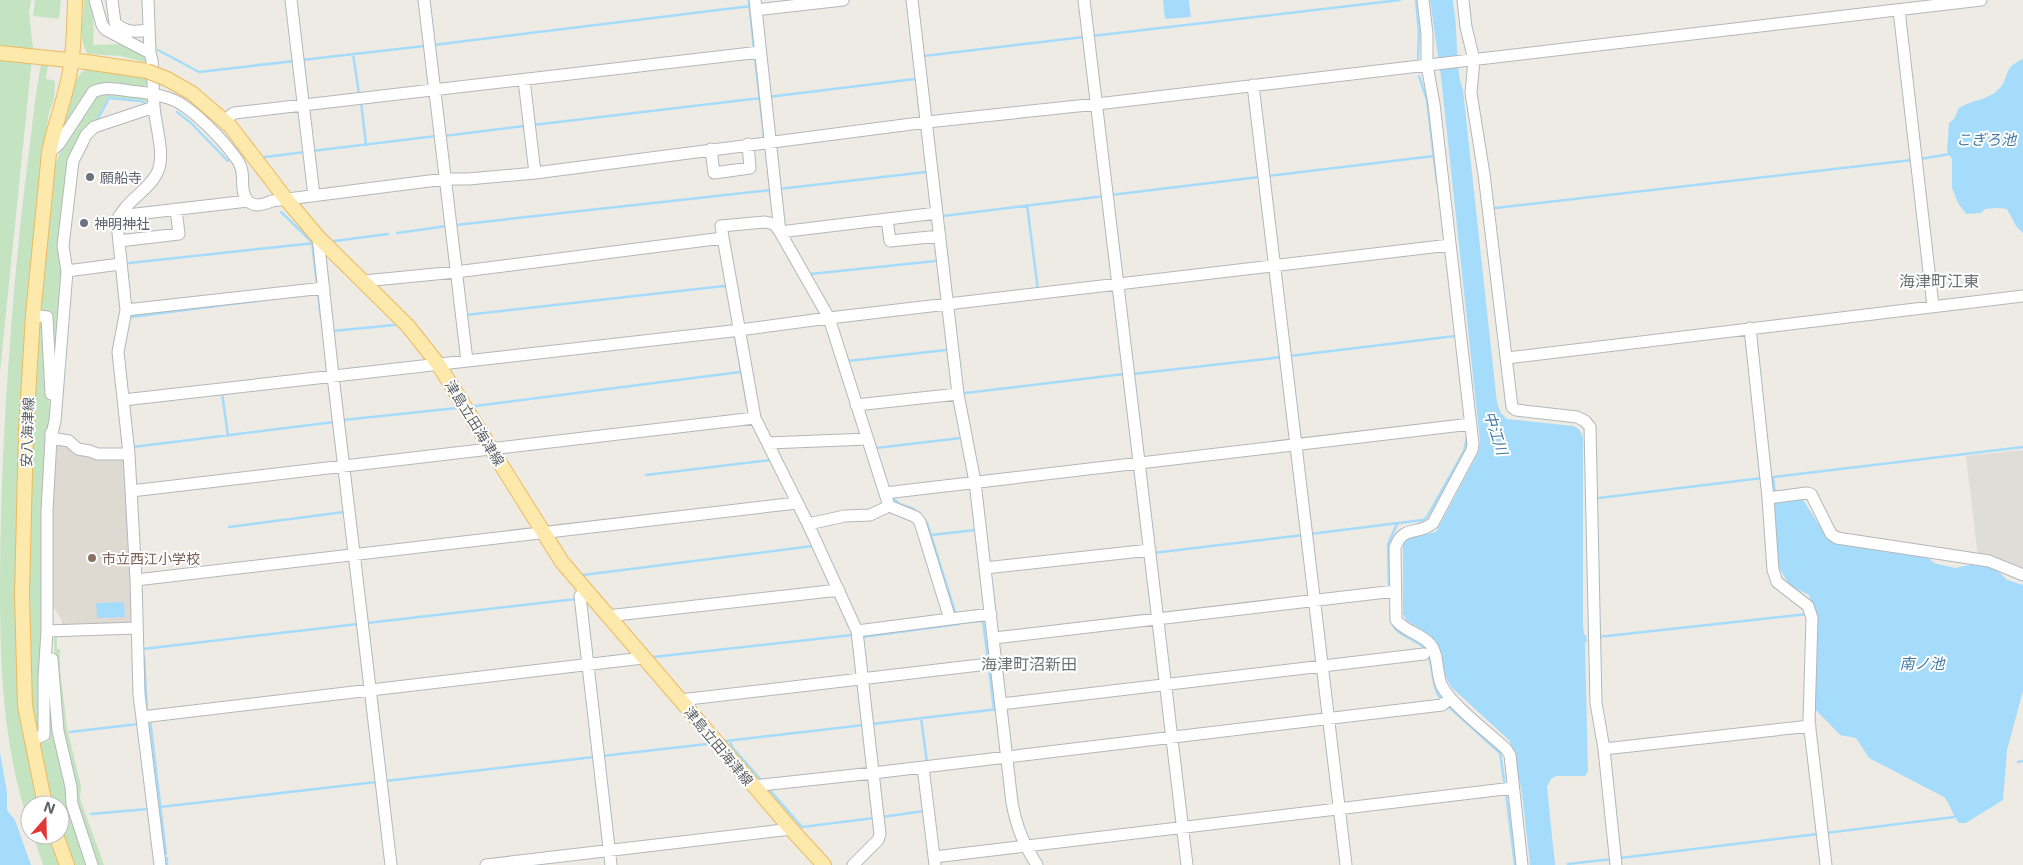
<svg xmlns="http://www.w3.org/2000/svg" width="2023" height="865" font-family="Inter,'Noto Sans JP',sans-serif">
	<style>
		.industrial { fill: #dfddd8 }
		.education { fill: #dedad2 }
		.green { fill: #c4e4c1 }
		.water { fill: #a6dcfb }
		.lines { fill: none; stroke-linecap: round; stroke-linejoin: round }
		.stream { stroke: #a6dcfb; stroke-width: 2.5 }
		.minor-casing { stroke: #b4b7ba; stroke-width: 13 }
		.major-casing { stroke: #ebba5f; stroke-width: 16 }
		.minor { stroke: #fff; stroke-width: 11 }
		.major { stroke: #fce9ab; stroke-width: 14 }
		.major-bridge-casing { stroke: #ebba5f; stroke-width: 16; stroke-linecap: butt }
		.major-bridge { stroke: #fce9ab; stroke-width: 14 }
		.worship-dot { fill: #6b7280; stroke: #fff; stroke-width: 2 }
		.education-dot { fill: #8d6e63; stroke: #fff; stroke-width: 2 }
		.labels { text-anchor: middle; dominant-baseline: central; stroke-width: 4; stroke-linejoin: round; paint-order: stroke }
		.worship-label { font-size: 14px; fill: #5b616d; stroke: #fff; text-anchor: start }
		.street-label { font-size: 14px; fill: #5c6064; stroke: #fff }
		.education-label { font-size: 14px; fill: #785e54; stroke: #fff; text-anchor: start }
		.water-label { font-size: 15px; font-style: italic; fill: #4179a4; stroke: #fff }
		.quarter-label { font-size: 16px; fill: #6d7276; stroke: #fff }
	</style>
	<rect width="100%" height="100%" fill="#eeebe4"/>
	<path class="industrial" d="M2023 450V573L1978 557 1966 456Z"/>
	<path class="education" d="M54 441 126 460 133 620 126 624 76 626 62 625 61 619 52 605Z"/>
	<path class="green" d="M0 0H31L29 13 33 48 0 372Z
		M35 0H61L59 19 33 16Z
		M84 0H90C94 16 94 29 93 45L123 44 144 53 148 63 120 56 88 54C77 40 84 16 84 0Z
		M41 64H48L46 79 55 81 54 99 49 113 40 172 27 322 18 667 41 805H30V827C3 749 0 668 0 587 0 515 3 443 8 371 13 295 20 219 30 144 33 117 36 90 41 64Z
		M86 69 135 75 149 79C149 85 146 86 140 88 128 86 113 82 101 83 85 84 67 123 59 137L57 136 69 107 75 82 80 74Z
		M106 92 143 98 148 100 149 103 141 100 108 97 95 124 71 162 54 414 52 315 39 313 51 175 61 150 90 102 95 97Z
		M40 324 43 325 42 337 46 338 50 417 42 720 38 721 39 734 34 735C18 599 31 461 38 325Z
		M57 634V649H60V669L67 728 81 786 80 799 104 865H95C69 789 55 718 54 638Z
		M50 678 90 865H71L60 832V805H51L38 743 49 741 46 719Z
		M33 835H51L61 865H43Z"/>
	<path class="water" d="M1163 0H1189L1191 17 1165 19Z
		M1430 0H1453C1454 10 1456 21 1456 31 1458 51 1456 71 1463 90L1497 403 1501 413 1507 419 1573 426 1579 429 1583 437V624L1584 634 1586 635 1587 641 1585 643 1588 772 1585 776H1556L1551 779 1547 787 1555 865H1530L1522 793 1512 747 1509 740 1451 687 1441 668 1432 637 1406 620 1403 614V543L1412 537 1436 532 1478 453 1480 441 1441 77Z
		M2023 59V233L2016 226 2007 209 1998 208 1985 209 1981 213 1966 214 1958 203 1952 188V159L1947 151 1949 123 1954 119 1959 108C1972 100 1988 100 1999 89 2011 76 2001 69 2023 59Z
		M1802 498 1826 536 1848 546 1853 543 1924 554 1934 563 1955 568 1978 563 1996 569 2007 580 2023 585V691L2007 750 2003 800 1966 823H1959C1952 815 1951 805 1944 797L1869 758 1856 738 1840 735 1814 708 1816 618 1809 595 1789 585 1777 564 1774 502Z
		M124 602 125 617 97 618 96 603Z
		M0 752 7 792V810L15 820 31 865H0Z"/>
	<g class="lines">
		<path class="stream" d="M749 0 754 49
			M1416 0 1419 33 1418 58
			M1092 36 1400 0
			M433 45 751 6
			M158 50 199 72 294 61
			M353 54 359 94
			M924 56 1084 37
			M755 57 764 137
			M302 60 424 46
			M1419 76 1427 100 1437 183
			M768 97 915 79
			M361 102 366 145
			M177 112 191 123 228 161
			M98 119 109 98 141 101 148 105
			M533 125 761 98
			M444 136 524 126
			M312 151 436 136
			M265 157 305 152
			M1920 159 1950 154
			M1268 176 1434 156
			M779 189 926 172
			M1111 195 1259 177
			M1027 205 1038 290
			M1495 208 1912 160
			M281 212 312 242 317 285
			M943 216 1105 196
			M455 225 770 190V196
			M397 233 447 226
			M334 241 388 234
			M129 263 315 243
			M810 274 936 261
			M318 293 321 318
			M466 315 724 286 727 288
			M131 317 263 300
			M332 331 395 325
			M735 335 747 405
			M1290 356 1455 336
			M848 361 946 350
			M1133 374 1282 357
			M222 393 228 436
			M965 393 1124 374
			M475 406 740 372
			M343 420 457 408
			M133 447 334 422
			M876 448 961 438
			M646 475 771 460
			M1775 494 1773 477 2023 447
			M891 496 899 504 914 509 927 523 956 615
			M1599 498 1762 478
			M229 527 344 512
			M1310 534 1423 520 1427 517 1464 451 1467 437
			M931 535 976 530
			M1153 553 1303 535
			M583 575 813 546
			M1389 588 1388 544 1397 524
			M1392 621C1394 636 1416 638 1424 648 1436 664 1429 686 1442 700
			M367 623 576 599
			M959 623 983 621 988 660
			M862 637 959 624
			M1598 637 1807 614
			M143 649 358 624
			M144 656 147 711
			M653 657 852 635
			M989 668 994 710
			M1443 710 1449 707 1500 753 1505 786
			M921 718 927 763
			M150 720 166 854
			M872 724 998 709
			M70 732 138 724
			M726 741 864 725
			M730 741 732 747 761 780
			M602 756 707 744
			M2018 762 2023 761
			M385 781 594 757
			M768 788 802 827 874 818
			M1506 793 1515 865
			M160 807 376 782
			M91 814 148 809
			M882 817 924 811
			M1826 833 1954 817
			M167 858V865
			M1620 858 1818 834
			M1568 864 1612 859"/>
		<g class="minor-casing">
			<path id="minor" d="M95 0 102 25 106 30 150 53 152 60C153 75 153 91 154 106 155 126 167 157 156 175 146 193 123 202 117 223L126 310 118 352 129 454 136 580 139 694 160 865
				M112 0 115 23C127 33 134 32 149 30
				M148 0 150 53
				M291 0 314 196
				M424 0 467 361
				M755 0 780 232 829 318 889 506 916 517 920 522 950 619 991 614
				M912 0 958 394 975 482 1012 803C1017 828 1023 843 1037 865
				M1084 0 1187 865
				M1423 0 1427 34V65L1434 104 1473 444 1472 450 1433 523C1418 536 1403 524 1395 548L1396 620C1405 632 1421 633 1430 644 1439 654 1436 672 1441 684 1448 702 1490 734 1506 749L1510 755 1522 865
				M1463 0 1466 27 1474 60 1471 93 1484 174 1512 407 1516 410 1577 417 1585 421 1590 427 1596 703 1604 749 1616 865
				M756 10 843 0
				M1899 10 1933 306
				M524 80 535 173
				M1253 85 1346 865
				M230 116 234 113 760 52
				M711 149 714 173 750 168 748 144
				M49 153 59 144 93 92C105 86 117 89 130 91 142 92 156 94 168 98 190 104 225 142 238 161 247 174 238 190 248 201 255 208 264 204 272 201L445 179H468L535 173 927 122 1097 104 1981 0
				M119 216 248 201
				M887 219 890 241 940 236
				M318 237 333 376 391 865
				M119 241 179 234 176 209
				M67 271 120 264
				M364 281 456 272 723 238
				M126 310 324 288
				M33 315 47 317 51 394
				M1750 328 1768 498 1773 570 1777 582 1808 606 1812 618 1809 721 1826 865
				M1507 358 2023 296
				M123 400 732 331 829 318 1450 245
				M856 405 958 394
				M51 433V438L69 441 78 449 90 451 97 454H129
				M768 443 868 439
				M131 491 755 418
				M885 493 1471 424
				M1768 498 1806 493 1811 494 1831 534 1837 538 1989 561 2023 575
				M808 524 845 516 870 515 889 506
				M985 568 1150 550
				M136 580 797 503
				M585 590 580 596 611 865
				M607 616 839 590
				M47 631 137 628
				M857 631 950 619
				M994 638 1395 591
				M52 659 58 731 71 787 72 804 92 865
				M680 700 997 663
				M1001 704 1424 654
				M142 717 643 658
				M31 740 44 735V678L47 631V511L51 438 55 421 67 271 63 246 73 161 86 135 94 127 154 107
				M1604 749 1810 726
				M923 767 935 865
				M753 786 873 773 1442 705 1450 698
				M934 857 1513 788
				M486 865 791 829
				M853 865 878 840 880 834 857 631 808 524 755 418 721 226 765 222 774 224 780 232 937 213"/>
		</g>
		<g class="major-casing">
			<path id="major" d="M0 53 87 62 147 71
				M167 79 192 93 230 126 286 199 318 237 408 326 438 364 562 562 791 829 824 865
				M45 805 25 706 22 595 26 430 33 315 49 153C53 130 62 108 67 85 74 58 74 28 75 0
				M56 835 67 865"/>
		</g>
		<use href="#minor" class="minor"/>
		<use href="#major" class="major"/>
		<g class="major-bridge-casing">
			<path id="major-bridge" d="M147 71 167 79"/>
		</g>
		<use href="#major-bridge" class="major-bridge"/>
	</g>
	<g class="worship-dot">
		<circle cx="90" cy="177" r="5"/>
		<circle cx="84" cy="223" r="5"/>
	</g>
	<circle class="education-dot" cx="92" cy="558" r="5"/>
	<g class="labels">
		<g class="worship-label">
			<text x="100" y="177">願船寺</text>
			<text x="94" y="223">神明神社</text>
		</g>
		<g class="street-label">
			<text transform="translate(475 423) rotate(58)">津島立田海津線</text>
			<text transform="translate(27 432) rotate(-88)">安八海津線</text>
			<text transform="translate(719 746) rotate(50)">津島立田海津線</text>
		</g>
		<g class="education-label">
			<text x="102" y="558">市立西江小学校</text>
		</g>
		<g class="water-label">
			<text x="1986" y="139">こぎろ池</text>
			<text transform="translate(1496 433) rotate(72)">中江川</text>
			<text x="1922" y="663">南ノ池</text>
		</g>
		<g class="quarter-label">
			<text x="1939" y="281">海津町江東</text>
			<text x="1029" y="664">海津町沼新田</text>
		</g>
	</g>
	<g transform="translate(45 820) rotate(20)"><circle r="24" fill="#ffffff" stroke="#bebfc1"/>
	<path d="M0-4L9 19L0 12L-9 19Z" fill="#e23736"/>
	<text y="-8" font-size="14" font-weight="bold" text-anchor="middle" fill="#5c6064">N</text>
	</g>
</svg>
